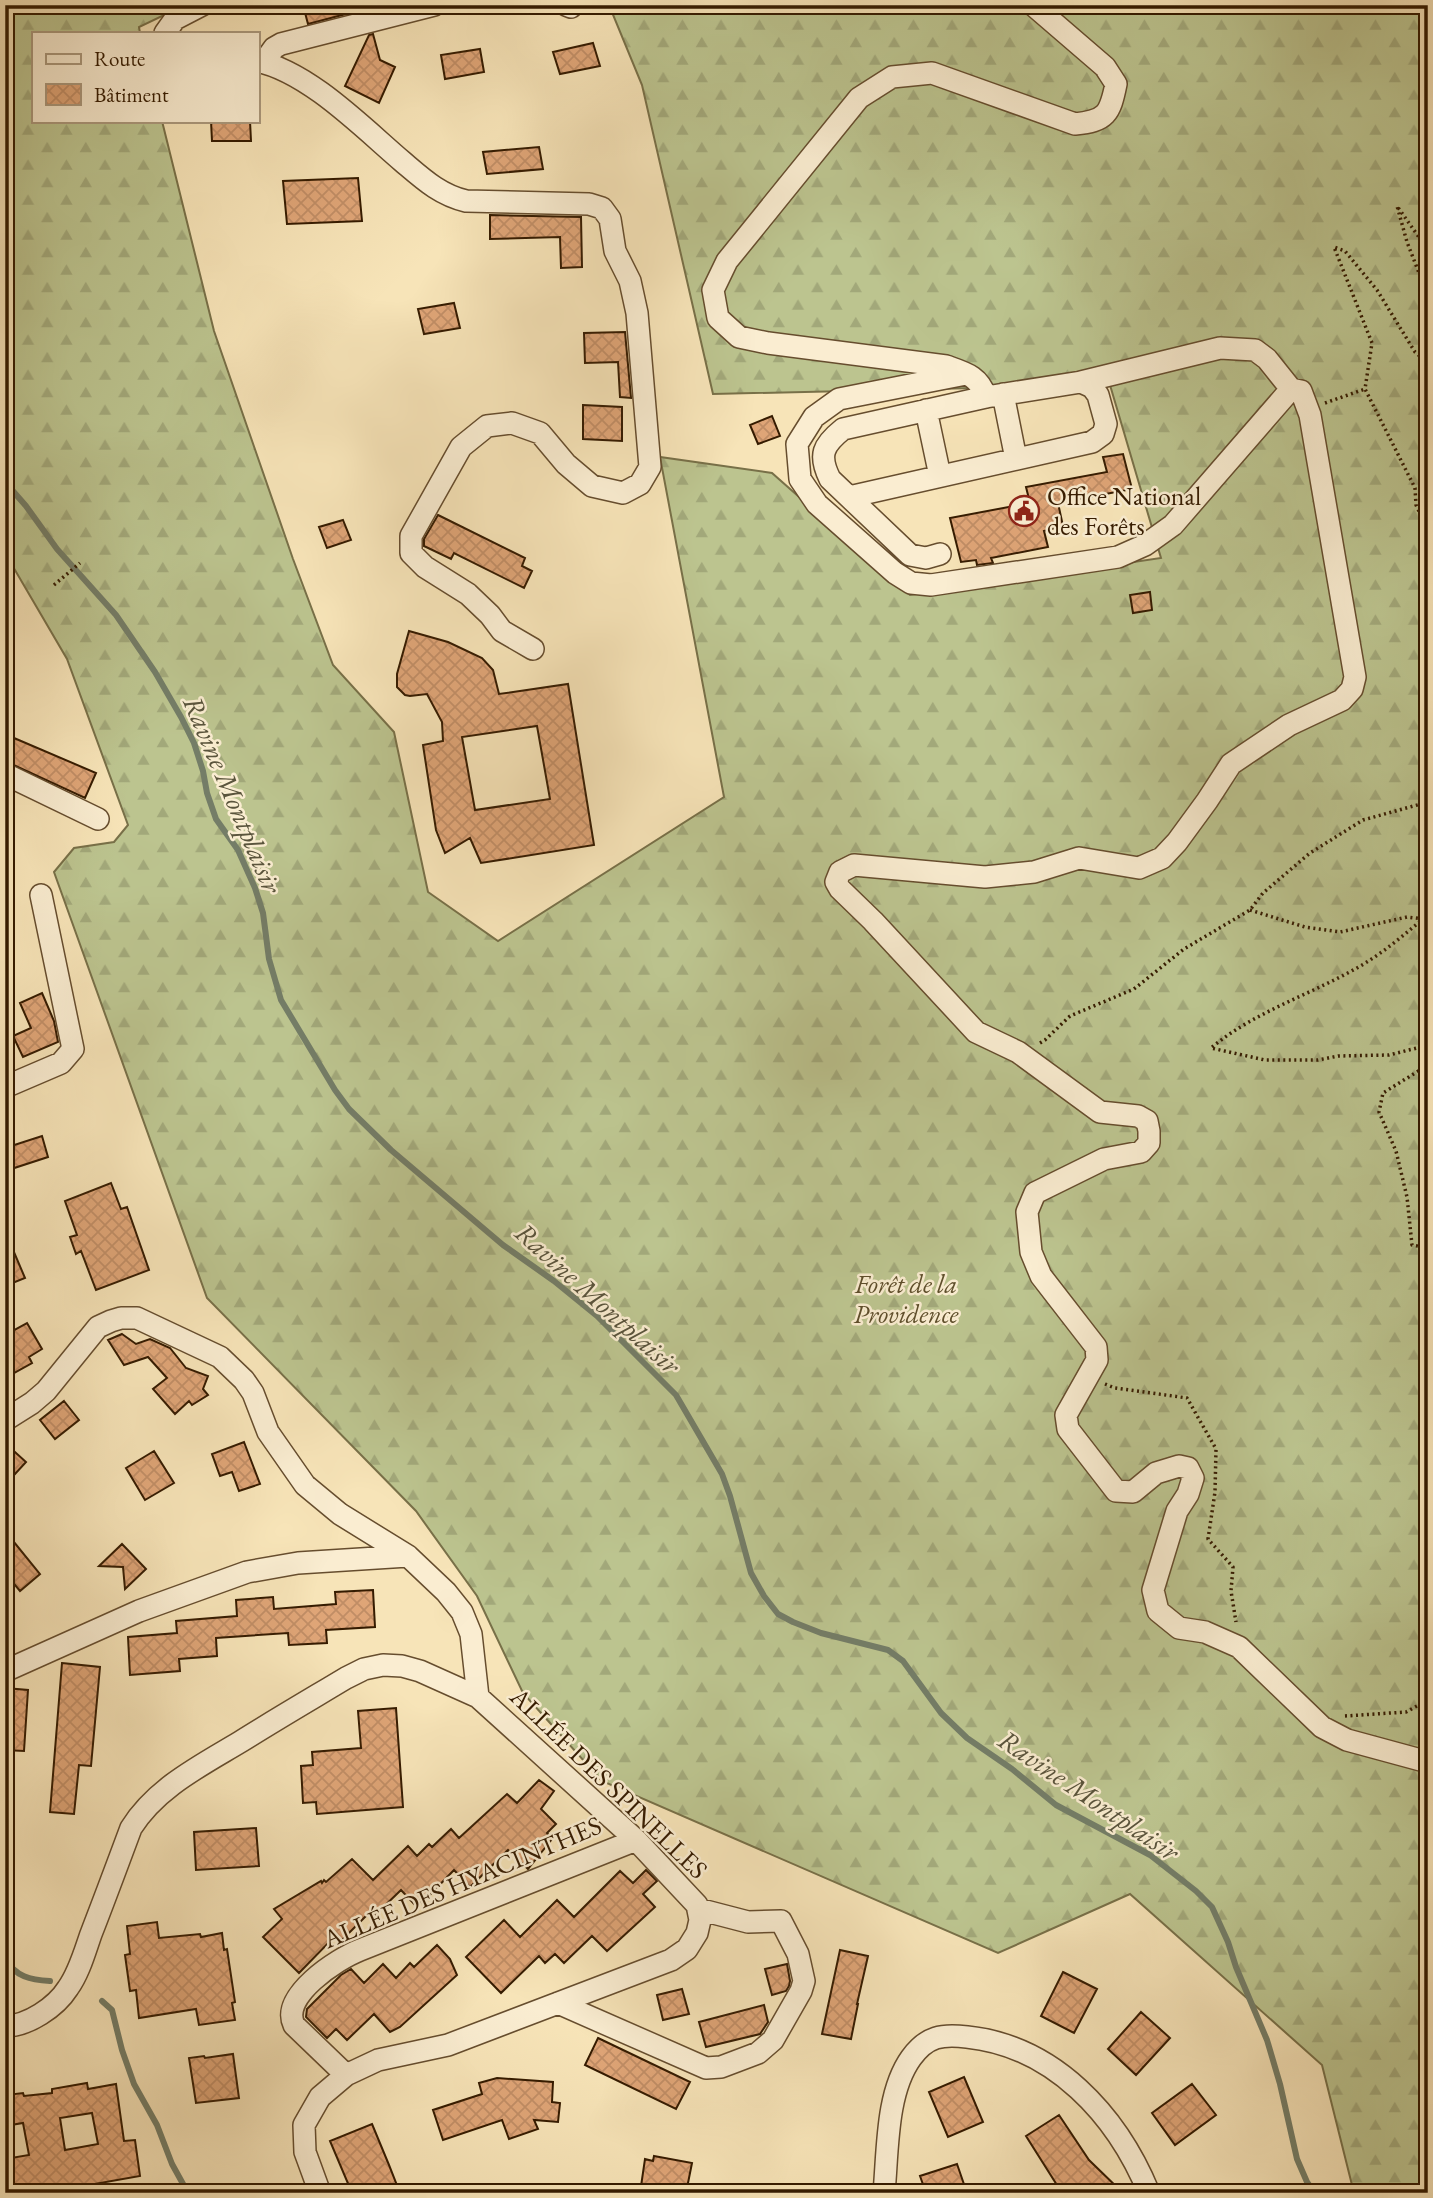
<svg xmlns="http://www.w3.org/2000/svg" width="1433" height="2198" font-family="'EB Garamond',serif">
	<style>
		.forest { fill: url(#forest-firs); stroke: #787048; stroke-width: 2 }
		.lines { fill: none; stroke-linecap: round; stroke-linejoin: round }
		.stream { stroke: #747d67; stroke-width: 6 }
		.building { fill: url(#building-cross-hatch); stroke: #351b00; stroke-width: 2; fill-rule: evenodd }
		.minor-casing { stroke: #664d2e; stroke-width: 24 }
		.path { stroke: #351b00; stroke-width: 3.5; stroke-dasharray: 2 3.5; stroke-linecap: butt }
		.minor { stroke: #faedd1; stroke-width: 21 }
		.labels { text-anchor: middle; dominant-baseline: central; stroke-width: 5; stroke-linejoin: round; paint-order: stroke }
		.poi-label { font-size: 26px; fill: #351b00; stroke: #faedd1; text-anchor: start }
		.park-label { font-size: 26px; font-style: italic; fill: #5e4e2b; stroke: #faedd1 }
		.street-label { font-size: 26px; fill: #351b00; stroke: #faedd1 }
		.water-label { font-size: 28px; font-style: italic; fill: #5a543c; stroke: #faedd1 }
	</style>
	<defs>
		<pattern id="forest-firs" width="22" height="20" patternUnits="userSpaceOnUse" patternTransform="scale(1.75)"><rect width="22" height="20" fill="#bcc48f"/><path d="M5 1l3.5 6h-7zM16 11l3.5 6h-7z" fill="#a2a87a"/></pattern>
		<pattern id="building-cross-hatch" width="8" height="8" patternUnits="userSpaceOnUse" patternTransform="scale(1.75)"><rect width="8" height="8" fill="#dfa577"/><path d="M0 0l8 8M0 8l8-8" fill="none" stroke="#c08d65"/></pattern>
	</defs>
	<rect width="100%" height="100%" fill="#f7e4b8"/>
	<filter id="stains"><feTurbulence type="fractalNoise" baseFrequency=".00286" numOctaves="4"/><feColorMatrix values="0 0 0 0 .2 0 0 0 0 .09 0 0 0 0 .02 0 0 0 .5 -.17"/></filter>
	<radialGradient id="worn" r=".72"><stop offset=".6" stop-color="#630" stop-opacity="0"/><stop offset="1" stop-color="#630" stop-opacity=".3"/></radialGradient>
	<path class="forest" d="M5 5H185L139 27 140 33H33V121H162L214 331 293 559 333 665 394 732 428 892 498 941 724 797 660 457 772 473 910 595 1161 558 1110 385 713 394 642 85 609 5H1428V2193H1354L1322 2065 1130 1894 998 1953 602 1781 523 1693 477 1596 416 1511 207 1298 54 872 74 848 114 842 128 825 67 659 5 553Z"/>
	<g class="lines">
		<path class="stream" d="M5 482 26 506 57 549 116 615 155 672 181 717 194 743 203 771 207 793 216 819 238 850 255 888 263 913 269 959 281 1000 335 1090 349 1109 391 1150 503 1245 554 1281 597 1316 676 1395 722 1474 730 1496 751 1573 764 1596 778 1614 793 1622 821 1633 888 1650 903 1661 941 1713 967 1738 1012 1769 1056 1805 1150 1855 1196 1891 1212 1907 1228 1942 1236 1967 1267 2040 1280 2084 1297 2159 1307 2182 1315 2193
			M5 1958C15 1977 31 1980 50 1981
			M102 2001 112 2010 122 2050 134 2084 157 2125 172 2164 188 2193"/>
	</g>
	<path class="building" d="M303 5H344L346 14 308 24Z
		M373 34 380 60 395 67 379 103 345 86 369 35Z
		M593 43 600 66 560 74 553 52Z
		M480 49 484 72 445 79 441 55Z
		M211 121H250L251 141H212Z
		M539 147 543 169 487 174 483 152Z
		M358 178 362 221 287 224 283 181Z
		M490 215 581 217 582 267 561 268 560 237 490 239Z
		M454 303 460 328 424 334 418 309Z
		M625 332 631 398 620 397 618 362 585 363 584 333Z
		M583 405 622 407V441L583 439Z
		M772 416 780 436 758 444 750 425Z
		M1123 454 1132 489 1058 503 1063 526 1044 531 1048 547 991 558 993 563 977 565 976 560 961 562 950 518 1030 503 1026 487 1107 472 1103 457Z
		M438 515 525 558 522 566 532 571 524 588 454 553 451 559 424 546V539Z
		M343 520 351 540 327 548 319 527Z
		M1150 592 1152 610 1133 613 1130 595Z
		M409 631 448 642 482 658 493 670 499 694 568 684 594 845 481 863 470 838 445 853 436 830 423 745 443 741 442 722 427 694 410 696 405 695 397 687V674ZM537 726 550 799 475 810 462 737Z
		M14 738 96 773 85 798 5 761V747L9 748Z
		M42 993 54 1021 58 1042 23 1057 13 1036 31 1028 20 1003Z
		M42 1136 48 1157 5 1171V1148Z
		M111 1183 121 1209 127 1207 149 1270 96 1290 81 1251 76 1254 70 1237 77 1235 65 1201Z
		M5 1231 25 1278 5 1286Z
		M27 1323 42 1349 29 1357 32 1363 5 1378V1335Z
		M122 1334 136 1344 150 1339 170 1348 186 1368 208 1376 203 1389 208 1395 192 1405 189 1401 175 1414 153 1389 167 1378 148 1357 124 1365 108 1340Z
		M64 1401 79 1420 55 1439 40 1420Z
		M244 1442 260 1484 239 1491 232 1472 220 1476 212 1454Z
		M5 1443 26 1462 5 1485Z
		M154 1451 174 1483 145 1500 126 1468Z
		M5 1531 40 1574 20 1591 5 1573Z
		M122 1544 146 1569 125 1589 123 1567 99 1566Z
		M373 1590 375 1627 326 1630 327 1643 289 1645 288 1633 216 1638 217 1656 179 1659 180 1671 130 1675 128 1637 177 1633 176 1621 237 1616 236 1600 273 1597 274 1609 336 1604 335 1592Z
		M62 1663 100 1667 91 1766 79 1765 74 1814 50 1812Z
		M5 1688 28 1690 24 1751 5 1750Z
		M396 1708 403 1807 317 1814 316 1802 303 1803 301 1766 313 1765 312 1752 361 1748 358 1711Z
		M539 1780 554 1791 541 1809 556 1824 547 1833 552 1839 528 1869 508 1850 470 1887 454 1870 422 1903 419 1900 415 1905 401 1890 373 1917 369 1913 341 1941 335 1936 299 1973 263 1937 282 1919 274 1909 321 1881 322 1883 324 1880 326 1882 352 1859 373 1880 408 1846 417 1856 429 1844 432 1847 451 1829 459 1838 507 1794 517 1803Z
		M256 1828 259 1866 196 1870 194 1832Z
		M646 1870 657 1881 643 1894 655 1907 607 1951 592 1936 564 1963 555 1954 545 1963 539 1956 501 1993 466 1957 504 1920 520 1937 557 1900 574 1917 620 1871 633 1883Z
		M157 1922 159 1938 200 1934 201 1937 222 1933 224 1950 227 1949 235 2002 232 2003 235 2020 199 2025 196 2009 139 2018 136 1990 130 1991 125 1955 130 1954 127 1926Z
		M437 1945 450 1959 457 1975 400 2027 390 2032 374 2014 347 2040 336 2029 327 2038 306 2017 307 2009 341 1975 351 1969 364 1983 383 1964 396 1978 410 1963 414 1967Z
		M840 1950 868 1956 857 2004H858L851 2039 822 2034Z
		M787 1964 790 1981 789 1986 786 1991 772 1995 765 1969Z
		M1063 1972 1097 1989 1074 2033 1041 2016Z
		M682 1989 689 2014 663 2020 657 1995Z
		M764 2005 768 2022 760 2034 706 2047 699 2022Z
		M1141 2012 1170 2038 1136 2075 1108 2049Z
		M598 2038 690 2082 676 2109 585 2065Z
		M233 2054 239 2098 196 2103 189 2058 204 2056 205 2058Z
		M964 2077 983 2122 948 2137 929 2092Z
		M497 2078 553 2082 552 2102 560 2103 558 2122 534 2120 538 2129 509 2139 502 2120 443 2140 433 2110 482 2094 479 2083Z
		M87 2083 88 2089 116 2084 124 2141 135 2140 140 2176 44 2193H9L5 2159 29 2155 23 2123 5 2126V2106L8 2105 6 2095 23 2093 24 2096 52 2093V2089ZM92 2113 98 2144 65 2150 60 2118Z
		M1192 2084 1216 2115 1175 2145 1152 2113Z
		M1059 2115 1089 2160 1123 2193H1062L1026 2136Z
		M372 2124 389 2165 400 2193H352L330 2141Z
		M654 2156 692 2163 686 2193H640L645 2159 653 2161Z
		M957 2164 967 2193H926L920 2176Z"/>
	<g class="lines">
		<g class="minor-casing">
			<path id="minor" d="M566 5 571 7
				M165 33 175 19 202 5
				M257 61C309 72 363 128 403 162 423 179 440 195 466 201L589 204 602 208 610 219 615 251 630 281 637 313 650 467 640 484 623 493 592 486 566 464 540 433 512 423 487 426 461 447 411 536V553L425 567 468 594 490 615 502 631 533 649
				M264 62 274 48 281 44 434 5
				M966 374 839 399 814 417 797 444 800 479 817 504 895 573 911 583 931 585 1118 557 1145 545 1173 525 1291 389 1301 391 1310 415 1355 677 1352 689 1342 700 1289 725 1231 764 1207 801 1177 842 1162 858 1139 868 1079 858 1034 872 985 877 854 865 840 872 836 882 840 889 873 921 976 1032 1018 1052 1100 1112 1138 1116 1147 1121 1149 1131V1143L1141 1152 1104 1159 1035 1193 1027 1212 1031 1252 1041 1276 1096 1347 1097 1360 1066 1415 1068 1429 1116 1491 1133 1492 1156 1473 1179 1466 1188 1468 1193 1478 1188 1494 1177 1511 1153 1590 1158 1611 1179 1628 1205 1632 1239 1647 1322 1727 1347 1740 1428 1762
				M1081 382 1220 348 1255 350 1267 359 1291 389
				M1003 394 1016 459
				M986 397C979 376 966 373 946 366L768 343 739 337 718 318 713 290 727 261 859 98 892 77 932 73 1075 124C1106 121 1110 114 1116 84L1105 67 1033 5
				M926 410 940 476
				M849 497 1092 442 1103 434 1106 424 1098 395 1092 387 1081 382 986 397 843 429C823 445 818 455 830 479L910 555 926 558 940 554
				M5 774 98 819
				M5 1087 61 1063 73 1049 41 895
				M5 1420 32 1403 46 1391 98 1327 111 1321 121 1318H137L220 1357 244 1380 253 1393 268 1432 305 1485 340 1514 408 1556 446 1592 462 1612 471 1634 478 1697
				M5 1671 139 1611 247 1572 298 1563 408 1556
				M558 2003 706 2068 721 2067 758 2053 773 2040 801 1991 804 1981 798 1954 781 1921 748 1922 698 1909
				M5 2026C28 2026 56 2007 68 1988 79 1973 85 1951 91 1934 105 1898 118 1863 131 1828 156 1788 200 1766 240 1742 275 1720 311 1699 346 1678L364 1669 383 1665 402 1666 420 1671 478 1697 636 1840 697 1905 700 1920 697 1933 687 1949 671 1960 448 2045 378 2060 346 2075 320 2097 304 2125 305 2152 320 2193
				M346 2075 294 2025C280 1996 337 1959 360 1950L636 1840
				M884 2193C888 2150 886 2093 911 2058 927 2036 942 2034 967 2037 1054 2046 1117 2115 1149 2193"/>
		</g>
		<path class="path" d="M1428 250 1397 206 1407 242 1428 296
			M1428 363 1415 352 1377 290 1345 251 1334 247 1372 343 1365 389 1415 488 1416 505 1428 530
			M1325 403 1365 389
			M54 585 80 563
			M1250 910 1305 927 1340 932 1407 917 1423 919C1404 935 1384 952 1362 965 1313 994 1255 1011 1211 1048L1265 1060H1318L1338 1056 1389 1055 1417 1048 1428 1054
			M1040 1043 1045 1040 1070 1016 1134 989 1184 949 1250 910 1263 893 1310 853 1363 820 1428 802
			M1428 1065 1383 1093 1379 1112 1396 1151 1407 1197 1412 1245 1428 1248
			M1105 1384 1115 1388 1187 1398 1216 1449 1215 1492 1208 1539 1233 1567 1231 1591 1236 1622
			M1345 1716 1406 1712 1428 1700"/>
		<use href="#minor" class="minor"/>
	</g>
	<defs>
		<g id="civic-ring" transform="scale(1.575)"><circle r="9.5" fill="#faedd1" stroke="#8f2418" stroke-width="1.5"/><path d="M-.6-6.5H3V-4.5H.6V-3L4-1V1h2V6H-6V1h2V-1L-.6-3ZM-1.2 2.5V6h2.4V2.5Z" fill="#8f2418"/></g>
	</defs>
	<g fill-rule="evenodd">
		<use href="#civic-ring" x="1024" y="511"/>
	</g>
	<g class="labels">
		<g class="poi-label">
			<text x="1047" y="496">Office National<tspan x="1047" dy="30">des Forêts</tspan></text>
		</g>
		<g class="park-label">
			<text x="906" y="1284">Forêt de la<tspan x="906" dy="30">Providence</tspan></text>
		</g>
		<g class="street-label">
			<text transform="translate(609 1783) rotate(44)">ALLÉE DES SPINELLES</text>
			<text transform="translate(462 1882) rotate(-23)">ALLÉE DES HYACINTHES</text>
		</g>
		<g class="water-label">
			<text transform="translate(233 794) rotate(67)">Ravine Montplaisir</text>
			<text transform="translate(598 1298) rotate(42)">Ravine Montplaisir</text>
			<text transform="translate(1089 1795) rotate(34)">Ravine Montplaisir</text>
		</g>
	</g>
	<rect width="1433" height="2198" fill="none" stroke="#f7e4b8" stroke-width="28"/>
	<rect x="7" y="7" width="1419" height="2184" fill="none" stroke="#351b00" stroke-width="3.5"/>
	<rect x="14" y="14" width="1405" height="2170" fill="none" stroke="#351b00" stroke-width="2"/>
	<rect x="32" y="32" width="228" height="91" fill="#faedd1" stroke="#ab997d" stroke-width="2"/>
	<rect x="46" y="54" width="35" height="10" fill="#faedd1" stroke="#ab997d" stroke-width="2"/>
	<text x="94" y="66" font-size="21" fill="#351b00">Route</text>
	<rect x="46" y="84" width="35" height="21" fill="url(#building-cross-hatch)" stroke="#ab997d" stroke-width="2"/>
	<text x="94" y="102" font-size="21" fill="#351b00">Bâtiment</text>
	<rect width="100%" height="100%" filter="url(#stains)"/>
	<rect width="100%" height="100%" fill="url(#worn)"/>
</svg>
